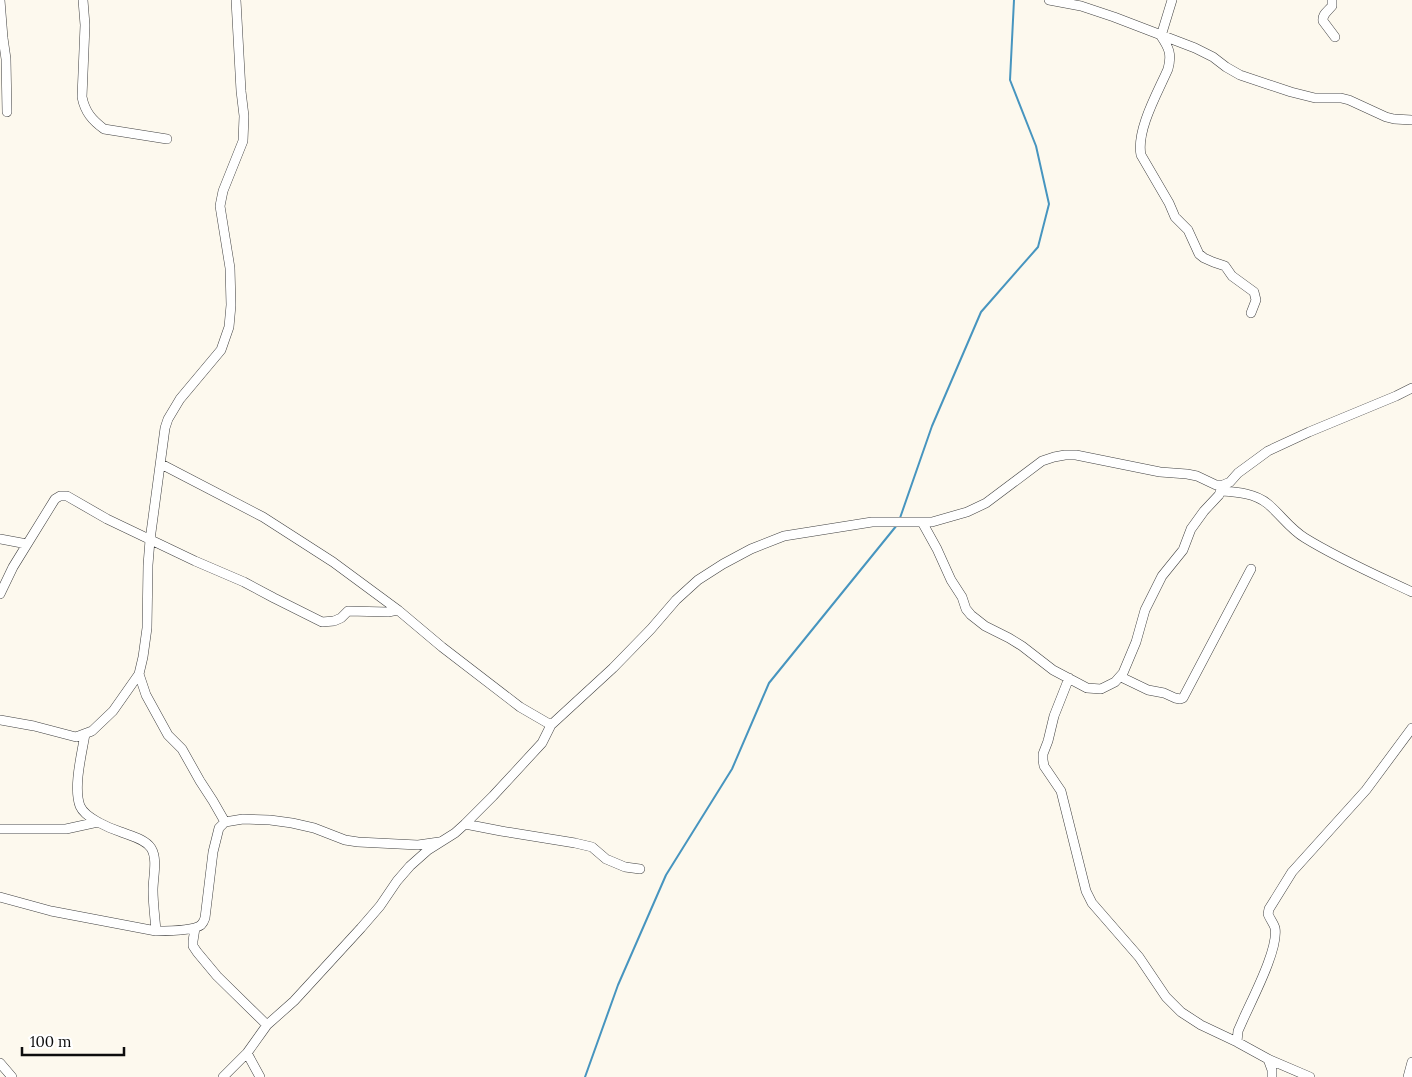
<svg xmlns="http://www.w3.org/2000/svg" width="1412" height="1077" font-family="Lora,serif">
	<style>
		.lines { fill: none; stroke-linecap: round; stroke-linejoin: round }
		.stream { stroke: #4795bf; stroke-width: 2 }
		.minor-casing { stroke: #404040; stroke-width: 10 }
		.minor { stroke: #fff; stroke-width: 9 }
	</style>
	<rect width="100%" height="100%" fill="#fdf9ee"/>
	<g class="lines">
		<path class="stream" d="M900 518 932 426 981 312 1038 247 1049 204 1036 146 1010 80 1014 0
			M585 1077 618 985 666 875 732 769 769 683 897 525"/>
		<g class="minor-casing">
			<path id="minor" d="M0 0 3 38 6 59 7 112
				M83 0 85 25 82 97C85 112 92 120 104 129L167 139
				M1049 0 1081 6 1114 17 1195 48 1213 57 1226 67 1240 75 1291 92 1315 98H1341L1349 100 1386 117 1394 119 1412 120
				M1172 0 1161 36C1169 48 1172 54 1168 69 1158 92 1136 130 1141 155L1169 203 1175 217 1188 230 1199 254 1204 258 1213 262 1225 266 1232 276 1254 292 1256 300 1251 313
				M1332 0V6C1328 11 1322 14 1323 21L1335 37
				M161 464 263 517 333 562 398 610 442 647 520 707 551 725
				M1221 491C1237 492 1255 493 1268 504 1281 515 1290 529 1305 538 1339 559 1376 575 1412 592
				M922 522 937 549 951 580 962 597 966 609 971 615 985 626 1009 638 1022 646 1053 670 1087 688 1101 689 1115 682 1123 673 1136 642 1145 610 1162 576 1183 550 1191 529 1204 511 1219 495 1223 485
				M0 539 27 544
				M0 594 13 567 55 499 60 496H67L107 519 195 561 244 582 274 598 322 622 334 621 341 618 348 611 388 612 398 610
				M139 674 146 695 168 735 182 749 200 781 213 801 225 822
				M1121 677 1148 690 1164 693 1175 698 1180 699 1183 698 1251 569
				M1069 678 1054 716 1048 741 1043 754V760L1044 766 1061 791 1086 891 1092 903 1139 957 1166 997 1181 1012 1201 1025 1237 1042 1268 1059 1272 1070V1077
				M0 720 34 726 76 737 92 731 113 711 139 674 143 657 147 628 148 565 150 540 165 428 168 419 180 399 221 350 229 327 231 305 230 268 220 206 223 191 243 141 244 116 241 91 236 0
				M85 734C82 753 73 787 80 806 85 818 109 828 121 832 131 836 145 839 151 848 158 859 153 877 153 890 153 903 155 918 156 931
				M465 824 501 831 575 843 592 847 606 859 625 867 640 869
				M0 829H66L98 822
				M0 897 51 911 156 931C167 931 193 931 201 925 203 923 204 921 205 918L213 852 219 828 225 822 243 819 270 820 292 823 314 828 345 840 358 842 418 845 439 842
				M195 928 193 941V946L197 952 217 976 267 1025
				M1237 1042 1238 1031 1242 1022C1251 1001 1279 949 1275 928 1274 924 1270 919 1268 914L1269 909 1292 872 1366 790 1412 728
				M247 1053 260 1077
				M1268 1059 1310 1077
				M0 1063 12 1077
				M223 1077 247 1053 267 1025 294 1001 361 928 380 906 397 881 410 866 428 850 455 833 465 824 493 796 542 743 551 725 613 668 651 629 676 600 698 580 723 564 751 549 784 536 872 522H932L967 512 986 503 1042 461 1054 457 1065 455H1076L1160 472 1187 474 1197 476 1216 485H1223L1230 482 1238 473 1268 451 1309 432 1396 396 1412 388
				M1408 1077 1412 1062"/>
		</g>
		<use href="#minor" class="minor"/>
	</g>
	<path d="M22 1047v8h102v-8" fill="none" stroke="#0d0d0d" stroke-width="2.5"/>
	<text x="30" y="1047" font-size="15" fill="#0d0d0d" stroke="#ffffff" stroke-width="4" paint-order="stroke">100 m</text>
</svg>
